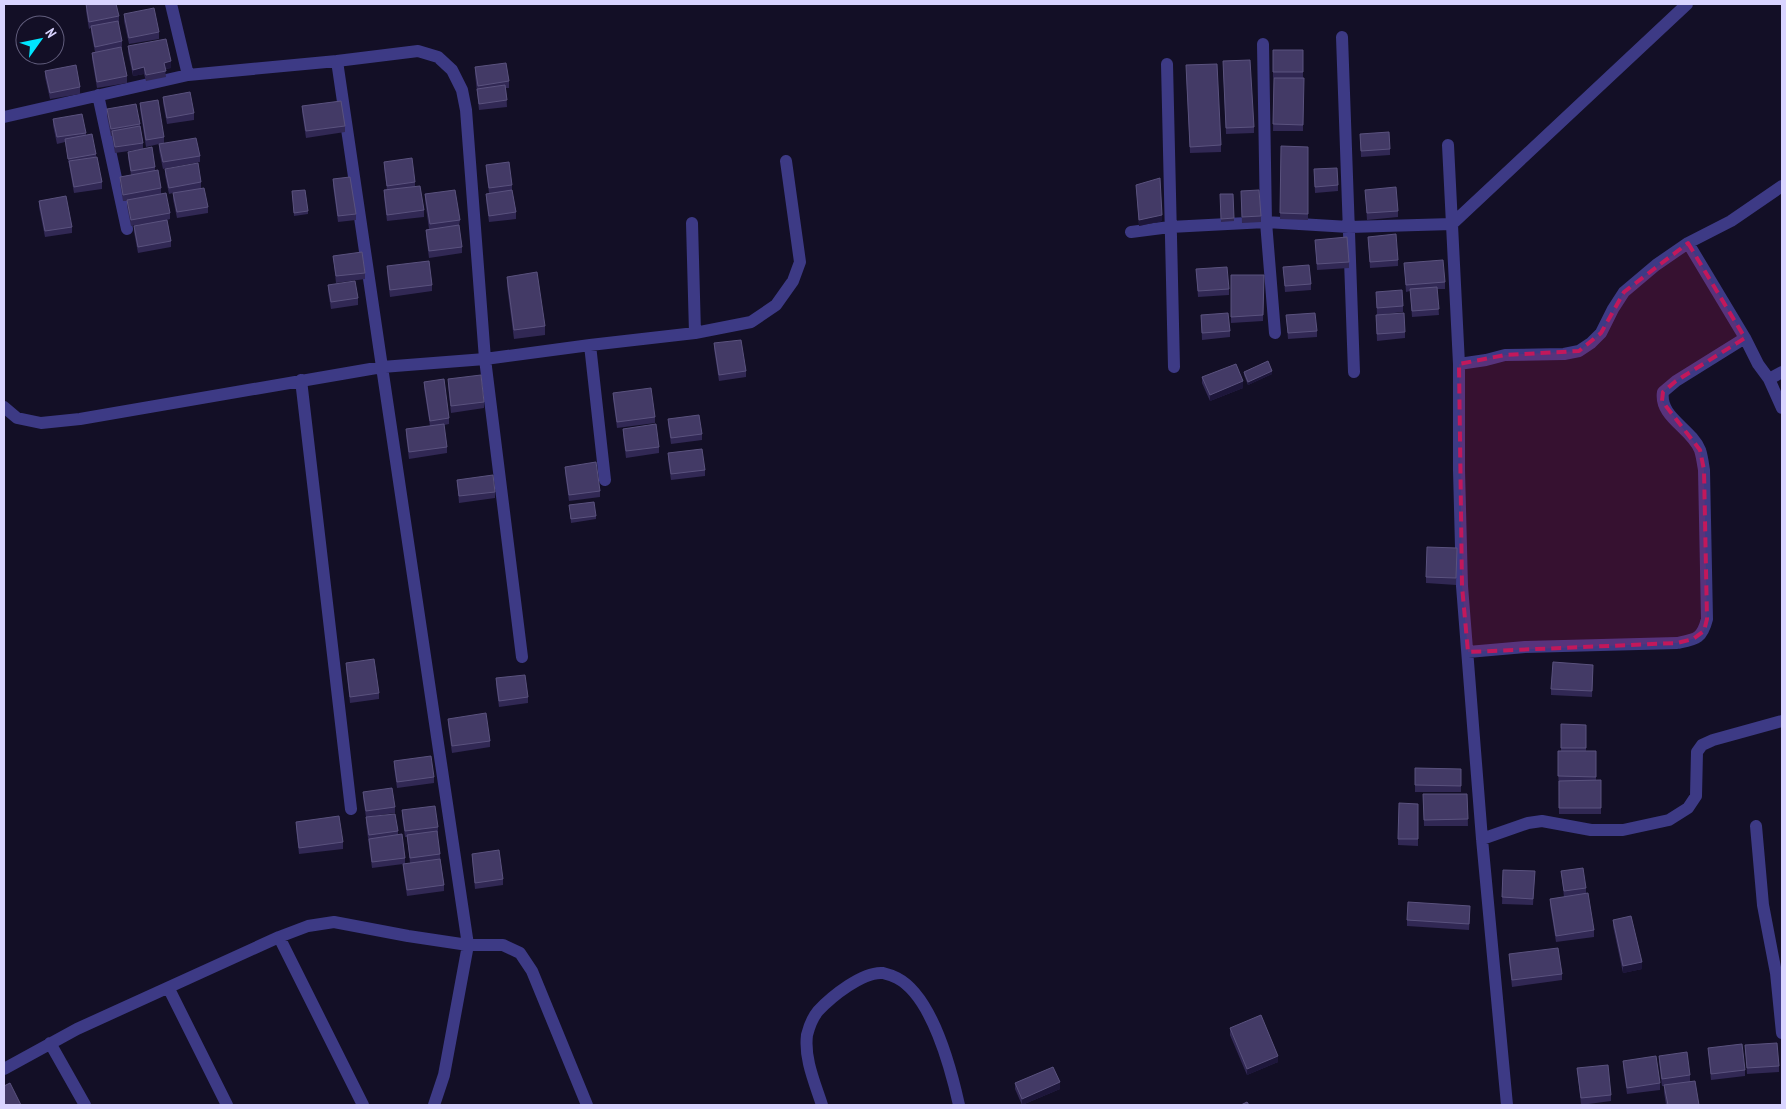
<svg xmlns="http://www.w3.org/2000/svg" width="1786" height="1109" font-family="'PT Sans Narrow',sans-serif">
	<style>
		.lines { fill: none; stroke-linecap: round; stroke-linejoin: round }
		.street { stroke: #3d3a85; stroke-width: 12 }
		.wall { fill: #312854 }
		.shaded-wall { fill: #1d163a }
		.building { fill: #433a66; stroke: #5a527e }
		.marked { fill: #c2185b; fill-opacity: 0.2; stroke: #c2185b; stroke-width: 4; stroke-dasharray: 10 6; stroke-linejoin: round }
	</style>
	<rect width="100%" height="100%" fill="#130f26"/>
	<g class="lines">
		<path class="street" d="M171 4 188 75
			M1342 37 1354 372
			M1263 44 1266 222 1275 333
			M337 61 418 51 438 57 452 70 462 90 466 110 485 359 590 345 695 333 692 223
			M1167 64 1174 367
			M98 95 127 229
			M4 117 188 75 337 61 382 367 485 359 522 657
			M1448 145 1459 364
			M1131 232 1170 227 1266 222 1349 227 1452 224 1687 4
			M1688 243 1745 338 1758 364 1769 379 1782 408
			M695 333 751 322 776 305 793 281 800 262 786 161
			M590 345 605 480
			M1769 379 1782 372
			M301 380 351 809
			M4 407 17 418 41 423 80 419 382 367 468 945 444 1075 434 1105
			M1468 652 1525 647 1677 643C1696 639 1702 639 1707 619L1704 470C1703 464 1702 456 1700 450 1691 428 1659 417 1663 392L1676 381 1745 338
			M1756 826 1763 905 1776 973 1782 1033
			M1482 839 1528 823 1542 821 1591 830H1623L1669 820 1688 808 1696 796 1697 752 1702 745 1713 740 1782 721
			M279 937 363 1105
			M169 989 227 1105
			M50 1043 85 1105
			M4 1069 77 1029 279 937 308 926 334 922 408 936 468 945H503L520 953 532 971 587 1105
			M822 1105C815 1083 804 1059 807 1035 809 1027 813 1017 818 1011 831 997 863 971 883 973 887 974 893 976 897 978 932 996 951 1069 959 1105
			M1507 1105 1482 839 1462 586 1459 470V364L1486 360 1505 355 1564 354 1579 351 1591 343 1601 333 1613 309 1624 292 1656 265 1688 243 1731 221 1782 186"/>
	</g>
	<path class="wall" d="M86 4 119 16V23H118L122 41V48H121L127 76V83L97 88 92 59V53L95 52 91 32V28L89 29 86 11Z
		M124 14 159 32V39L129 44 124 21Z
		M128 46 171 68 165 69 166 77 146 81 144 74 133 76 128 52Z
		M1303 50V131H1273L1274 78H1273V72Z
		M475 67 509 81V88H506L507 107 479 110 475 74Z
		M1223 67 1254 127V133L1226 134Z
		M45 71 80 87V94L50 99 45 77Z
		M1186 72 1221 145V152L1190 153Z
		M163 97 194 113V120L167 124 163 103Z
		M140 103 164 137V143L200 156V162L163 169 159 150V144L146 147 140 109Z
		M302 106 345 126V132L306 138 302 112Z
		M107 109 140 124 143 143V149L115 153 112 136H111L107 116Z
		M53 119 86 133V135L96 154V157L102 182V189L74 193 65 142 57 144 53 125Z
		M1360 134 1390 149V155L1361 157Z
		M1281 146 1308 147V220L1280 219Z
		M128 152 155 167V171L161 188V194L170 213V219L167 220 171 241V247L138 253 134 232V226L144 224 131 226 127 206V201H123L120 183V177L131 175 128 158Z
		M384 162 415 182V186L424 210V217L387 221 384 197V190H387L384 168Z
		M486 165 512 185V190L516 212V219L489 222 486 200V194L489 193 486 171Z
		M165 169 201 182V188L208 207V213L177 218 173 199V193L169 194 165 175Z
		M1314 169 1338 185V191L1315 193Z
		M333 179 356 214V220L338 222 333 186Z
		M1136 185 1162 221 1139 226Z
		M1365 190 1398 211V217L1367 220Z
		M292 191 308 211V214L294 216Z
		M425 194 460 220 459 226 462 247V253L429 258 426 236V230L429 229 425 200Z
		M1220 194H1233L1234 221 1221 222Z
		M1241 197 1261 216V222L1242 223Z
		M39 201 72 227V233L45 237 39 207Z
		M1368 237 1398 260V266L1370 268Z
		M1315 240 1349 262V268L1317 270Z
		M333 256 365 273V279L336 283Z
		M1404 263 1445 282V289H1437L1439 315 1412 317 1410 291 1406 292Z
		M387 266 432 285V291L390 297 387 273Z
		M1283 267 1311 284V290L1285 292Z
		M1196 269 1229 289V295L1198 297Z
		M1231 275H1264L1263 321 1231 323Z
		M507 277 545 326V335L514 339 507 286Z
		M328 285 358 298V305L331 309 328 291Z
		M1376 292 1403 306V312L1377 315Z
		M1201 315 1230 331V337L1202 340Z
		M1286 315 1317 331V337L1288 339Z
		M1376 315 1405 332V338L1377 341Z
		M714 343 746 371V377L719 381 714 349Z
		M1244 372 1272 374 1248 385 1244 375Z
		M1202 377 1243 388 1210 401 1202 383Z
		M448 379 484 402V408L451 413 448 386Z
		M424 382 449 418V424L444 425 447 447V453L409 459 406 436V429L430 426 424 388Z
		M613 393 655 417V423L617 428 613 399Z
		M668 419 702 434V440L671 444 668 425Z
		M623 429 659 447V453L626 458 623 435Z
		M668 453 705 470V476L671 480 668 460Z
		M565 467 600 491V497L569 501 565 473Z
		M457 480 495 492V498L459 503Z
		M569 505 596 516V519L571 523Z
		M1457 548 1456 585 1426 583V577Z
		M346 663 379 693V699L350 703 346 669Z
		M1593 671 1592 697 1551 695V689Z
		M496 678 528 697V703L499 707 496 685Z
		M448 719 490 741V747L452 753 448 725Z
		M1561 724 1586 725V751H1596V780H1601V814H1559L1558 751H1561Z
		M394 761 434 777V783L397 788 394 767Z
		M1415 768 1461 769V792H1415Z
		M363 792 395 807V813L366 817 363 798Z
		M1423 794H1467L1468 826H1424Z
		M1418 804V846L1398 845V839Z
		M402 810 438 827V833H437L444 885V891L407 896 403 870V864L372 868 366 823V817L398 831V835L405 858V864L410 863 407 837H405L402 816Z
		M296 822 343 842V849L299 854 296 828Z
		M472 854 503 879V885L475 889 472 860Z
		M1503 870 1535 871 1533 905 1502 904Z
		M1561 871 1586 888V894L1594 930V937L1556 942 1550 905V899L1564 897Z
		M1470 913 1469 930 1407 926V920Z
		M1613 920 1642 969 1623 973 1613 926Z
		M1509 954 1562 974V980L1512 987 1509 961Z
		M1230 1028 1278 1062 1247 1075 1230 1035Z
		M1745 1045 1779 1066V1072L1747 1074Z
		M1708 1048 1745 1070V1076L1711 1080Z
		M1659 1056 1690 1075V1082L1699 1105H1666L1664 1092V1085L1677 1083 1662 1086 1659 1062Z
		M1623 1061 1660 1083V1090L1627 1094 1623 1067Z
		M1577 1068 1611 1095V1101L1581 1105Z
		M1015 1083 1060 1089 1022 1105 1015 1089Z"/>
	<path class="shaded-wall" d="M171 61V68L164 69V63Z
		M144 67V74L133 76V70Z
		M1162 215V221L1139 226V220Z
		M1272 371V374L1248 385V382Z
		M1243 381V388L1210 401V395Z
		M1642 962V969L1623 973V966Z
		M1278 1056V1062L1247 1075V1069Z
		M1060 1082V1089L1022 1105V1099Z"/>
	<path class="building" d="M86 4H116L119 16 89 22Z
		M154 8 159 32 129 38 124 14Z
		M118 21 122 41 95 47 91 26Z
		M166 39 171 61 164 63 166 71 146 75 144 67 133 70 128 46Z
		M121 47 127 76 97 82 92 53Z
		M1273 50H1303V72H1273Z
		M1250 60 1254 127 1226 128 1223 61Z
		M506 63 509 81 478 86 475 67Z
		M1217 64 1221 145 1190 147 1186 65Z
		M76 65 80 87 50 93 45 71Z
		M1274 78H1304L1303 125 1273 124Z
		M505 85 507 100 479 104 477 89Z
		M190 92 194 113 167 118 163 97Z
		M158 100 164 137 146 140 140 103Z
		M341 101 345 126 306 131 302 106Z
		M136 104 140 124 111 129 107 109Z
		M82 114 86 133 57 137 53 119Z
		M140 126 143 143 115 147 112 131Z
		M1389 132 1390 149 1361 151 1360 134Z
		M92 134 96 154 68 159 65 139Z
		M196 138 200 156 163 162 159 144Z
		M1281 146 1308 147V214L1280 213Z
		M152 147 155 167 131 171 128 152Z
		M97 157 102 182 74 187 69 161Z
		M412 158 415 182 387 186 384 162Z
		M509 162 512 185 489 188 486 165Z
		M198 163 201 182 169 188 165 169Z
		M1337 168 1338 185 1315 187 1314 169Z
		M158 170 161 188 123 195 120 177Z
		M350 177 356 214 338 216 333 179Z
		M1160 178 1162 215 1139 220 1136 185Z
		M420 186 424 210 387 215 384 190Z
		M1396 187 1398 211 1367 213 1365 190Z
		M204 188 208 207 177 212 173 193Z
		M305 190 308 211 294 213 292 191Z
		M455 190 460 220 430 224 425 194Z
		M512 190 516 212 489 216 486 194Z
		M1259 190 1261 216 1242 217 1241 191Z
		M166 193 170 213 131 220 127 200Z
		M1220 194H1233L1234 218 1221 219Z
		M66 196 72 227 45 231 39 201Z
		M167 220 171 241 138 247 134 226Z
		M459 225 462 247 429 251 426 230Z
		M1396 234 1398 260 1370 262 1368 237Z
		M1347 237 1349 262 1317 264 1315 240Z
		M362 252 365 273 336 276 333 256Z
		M1443 260 1445 282 1406 285 1404 263Z
		M429 261 432 285 390 290 387 266Z
		M1309 265 1311 284 1285 286 1283 267Z
		M1227 267 1229 289 1198 291 1196 269Z
		M537 272 545 326 514 330 507 277Z
		M1231 275H1264L1263 315 1231 317Z
		M355 281 358 298 331 302 328 285Z
		M1437 287 1439 309 1412 311 1410 289Z
		M1402 290 1403 306 1377 308 1376 292Z
		M1228 313 1230 331 1202 333 1201 315Z
		M1315 313 1317 331 1288 333 1286 315Z
		M1404 313 1405 332 1377 334 1376 315Z
		M741 340 746 371 719 375 714 343Z
		M1268 361 1272 371 1248 382 1244 372Z
		M1236 364 1243 381 1210 395 1202 377Z
		M481 375 484 402 451 406 448 379Z
		M444 379 449 418 430 421 424 382Z
		M651 388 655 417 617 422 613 393Z
		M699 415 702 434 671 438 668 419Z
		M444 424 447 447 409 452 406 429Z
		M656 424 659 447 626 451 623 429Z
		M702 449 705 470 671 474 668 453Z
		M596 462 600 491 569 495 565 467Z
		M493 475 495 492 459 496 457 480Z
		M594 502 596 516 571 519 569 505Z
		M1427 547 1457 548 1456 578 1426 577Z
		M374 659 379 693 350 697 346 663Z
		M1553 662 1593 665 1592 691 1551 689Z
		M525 675 528 697 499 701 496 678Z
		M486 713 490 741 452 746 448 719Z
		M1561 724 1586 725V748H1561Z
		M1558 751H1596V777L1558 776Z
		M431 756 434 777 397 782 394 761Z
		M1415 768 1461 769V786L1415 785Z
		M1601 780V808H1559V781Z
		M392 788 395 807 366 811 363 792Z
		M1423 794H1467L1468 819 1424 820Z
		M1399 803 1418 804V839H1398Z
		M435 806 438 827 405 831 402 810Z
		M395 814 398 831 369 835 366 817Z
		M339 816 343 842 299 848 296 822Z
		M437 831 440 854 410 858 407 835Z
		M402 834 405 858 372 862 369 839Z
		M499 850 503 879 475 883 472 854Z
		M440 859 444 885 407 890 403 864Z
		M1583 868 1586 888 1564 891 1561 871Z
		M1503 870 1535 871 1533 899 1502 897Z
		M1588 893 1594 930 1556 936 1550 899Z
		M1408 902 1470 906 1469 924 1407 920Z
		M1631 916 1642 962 1623 966 1613 920Z
		M1558 948 1562 974 1512 980 1509 954Z
		M1261 1015 1278 1056 1247 1069 1230 1028Z
		M1777 1043 1779 1066 1747 1068 1745 1045Z
		M1742 1044 1745 1070 1711 1074 1708 1048Z
		M1687 1052 1690 1075 1662 1079 1659 1056Z
		M1656 1056 1660 1083 1627 1088 1623 1061Z
		M1608 1065 1611 1095 1581 1098 1577 1068Z
		M1053 1067 1060 1082 1022 1099 1015 1083Z
		M1695 1081 1699 1105H1668L1664 1085Z
		M10 1083 21 1105H4V1086Z
		M1247 1102 1249 1105H1241Z"/>
	<path class="marked" d="M1688 243 1745 338 1676 381 1663 392 1662 401 1700 450 1704 470 1707 619 1704 631 1693 639 1677 643 1468 652 1462 586 1459 364 1505 355 1579 351 1601 333 1624 292Z"/>
	<rect width="1786" height="1109" fill="none" stroke="#d9d4ff" stroke-width="10"/>
	<g transform="translate(40 40) rotate(57)"><circle r="24" fill="#130f26" stroke="#625e7d"/>
	<path d="M0-4L9 19L0 12L-9 19Z" fill="#00e5ff"/>
	<text y="-8" font-size="14" font-weight="bold" text-anchor="middle" fill="#d9d4ff">N</text>
	</g>
</svg>
